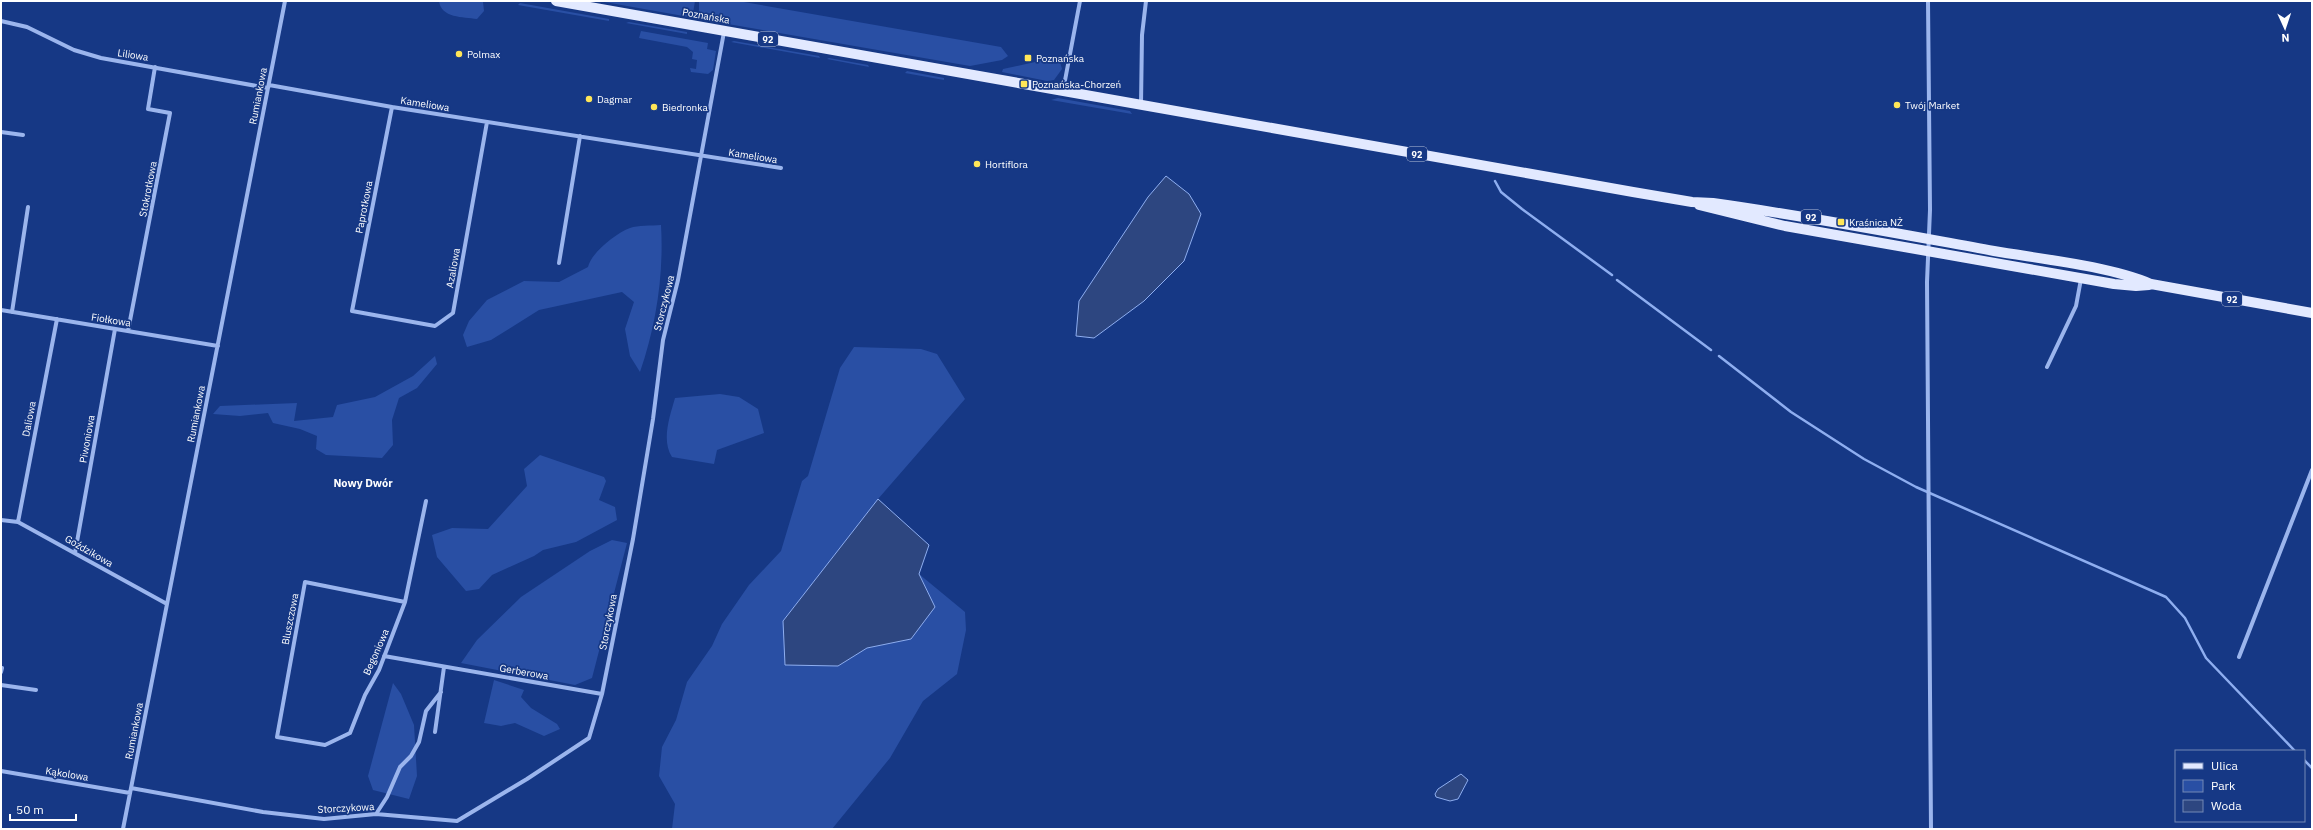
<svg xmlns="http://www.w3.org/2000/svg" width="2313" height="830" font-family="'IBM Plex Sans',sans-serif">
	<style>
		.green { fill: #294fa4 }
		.water { fill: #2d4680; stroke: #8eaef0 }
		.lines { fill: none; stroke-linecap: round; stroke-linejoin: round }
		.stream { stroke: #8eaef0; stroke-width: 2.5 }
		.minor { stroke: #9bb5ed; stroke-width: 4 }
		.primary { stroke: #e2e9ff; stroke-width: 10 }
		.poi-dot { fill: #ffe658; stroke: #163885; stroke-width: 1.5 }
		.labels { text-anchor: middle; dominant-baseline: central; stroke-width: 3.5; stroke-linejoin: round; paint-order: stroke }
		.shield { fill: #163885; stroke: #b9c3da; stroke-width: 1 }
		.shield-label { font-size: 9px; font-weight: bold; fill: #fff }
		.street-label { font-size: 10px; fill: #fff; stroke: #163885 }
		.poi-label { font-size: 10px; fill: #fff; stroke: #163885; text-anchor: start }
		.neighbourhood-label { font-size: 11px; font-weight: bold; fill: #fff; stroke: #163885 }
	</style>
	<rect width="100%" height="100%" fill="#163885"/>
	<path class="green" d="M439 1 483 2 484 11 477 19C463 17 441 18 439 1Z
		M599 1H695L693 13 689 17Z
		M699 1H738L1001 47 1008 56 1002 60 970 66 699 19Z
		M520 3 609 19V21L518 5Z
		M629 22 687 32V34L626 23Z
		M641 31 708 43 707 49 716 51 713 70 708 74 691 72 690 68 696 69 697 60 692 59 693 52 687 47 639 38Z
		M734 41 819 56 820 58 731 42Z
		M829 58 868 65 869 67 827 59Z
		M1053 58 1060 62 1062 69 1054 80 1047 81 1002 72 1003 69Z
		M907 71 944 78V80L905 73Z
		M1058 98 1130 111 1132 114 1051 100Z
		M661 225C664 275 656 326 640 372L630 356 625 329 634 302 622 292 539 310 491 340 467 347 463 335 469 321 487 300 524 281 559 282 588 267C591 253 616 233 630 228 638 225 651 226 661 225Z
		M854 347 921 349 937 354 965 399 878 499 783 621 838 666 867 648 911 639 935 607 919 574 965 612 966 630 957 674 923 701 890 758 832 829H672L675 804 659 776 662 747 676 720 687 682 712 646 722 624 749 585 781 551 802 481 808 476 840 368Z
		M435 356 437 364 417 388 399 398 392 420 393 445 382 458 326 455 316 449 317 436 300 429 273 423 268 413 240 416 213 414 220 406 297 403 294 421 333 417 337 405 375 397 413 376Z
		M720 394 739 397 758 409 764 433 717 450 714 464 672 457C661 440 670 416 675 398Z
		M540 455 604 477 606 481 599 500 615 507 617 520 576 542 543 550 534 556 492 575 479 589 466 591 437 557 432 535 452 528 488 529 527 486 524 469Z
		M612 540 627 543 592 678 575 685 461 663 477 640 521 597 590 551Z
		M494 680 524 690 521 697 531 708 557 724 560 729 544 736 515 723 501 726 484 723Z
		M393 683 401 694 414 725 417 776 409 799 373 790 368 776Z"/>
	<path class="water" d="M1166 176 1189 194 1201 214 1184 261 1144 301 1094 338 1076 336 1079 301 1148 197Z
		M878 499 929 545 919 574 935 607 911 639 867 648 838 666 785 665 783 621Z
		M1461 774 1468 780 1458 799 1450 801 1436 797 1435 794 1438 789Z"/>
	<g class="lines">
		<path class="stream" d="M1495 181 1501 192 1522 209 1612 275
			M1617 280 1711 350
			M1719 356 1791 412 1864 459 1916 487 2166 597 2185 618 2206 658 2295 751
			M2304 760 2312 768"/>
		<path class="minor" d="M1928 1 1930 210 1927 282 1931 829
			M1 21 27 27 74 50 101 58 268 88
			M269 85 392 107 781 168
			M1063 91 1080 1
			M1141 104 1142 35 1146 1
			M392 107 352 311 435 326 453 313 487 122
			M1 132 23 135
			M559 263 580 136
			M1 310 218 346
			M12 312 28 207
			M128 331 170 113 148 109 155 67
			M2047 367 2076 306 2081 279
			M1 520 18 522 167 604
			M18 522 57 319
			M75 553 115 329
			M405 602 305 582 277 737 325 745 350 733 365 695 379 670 405 602 426 501
			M384 656 602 694
			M2239 657 2312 470
			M1 672 2 668
			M1 685 36 690
			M435 732 444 667
			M1 771 130 793
			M131 788 263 812 324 819 376 814 457 821 527 779 589 738 602 694 633 539 653 419 663 340 678 280 724 32
			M376 814 387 797 400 767 411 756 419 742 426 711 441 692
			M123 829 285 1"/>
		<path class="primary" d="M556 1 1633 192 1692 202 1713 203C1807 216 1900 234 1994 251 2041 259 2109 266 2151 284L2312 313
			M1699 205 1785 226 2114 284 2136 286 2149 285"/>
	</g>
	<g class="poi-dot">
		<circle cx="459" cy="54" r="4"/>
		<rect x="1024" y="54" width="8" height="8" rx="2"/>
		<rect x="1020" y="80" width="8" height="8" rx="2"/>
		<circle cx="589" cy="99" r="4"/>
		<circle cx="1897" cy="105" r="4"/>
		<circle cx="654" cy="107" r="4"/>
		<circle cx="977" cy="164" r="4"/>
		<rect x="1837" y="218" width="8" height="8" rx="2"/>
	</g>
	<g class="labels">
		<g class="shield">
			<rect x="758" y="32" width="20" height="14" rx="3"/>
			<rect x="1407" y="147" width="20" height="14" rx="3"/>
			<rect x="1801" y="210" width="20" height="14" rx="3"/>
			<rect x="2222" y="292" width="20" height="14" rx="3"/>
		</g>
		<g class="shield-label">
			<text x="768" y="39">92</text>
			<text x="1417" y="154">92</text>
			<text x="1811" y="217">92</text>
			<text x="2232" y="299">92</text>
		</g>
		<g class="street-label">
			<text transform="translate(706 16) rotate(10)">Poznańska</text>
			<text transform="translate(133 55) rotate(9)">Liliowa</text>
			<text transform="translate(258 96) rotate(-79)">Rumiankowa</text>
			<text transform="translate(425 104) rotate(9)">Kameliowa</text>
			<text transform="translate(753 156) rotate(9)">Kameliowa</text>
			<text transform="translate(148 189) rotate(-79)">Stokrotkowa</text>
			<text transform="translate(364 207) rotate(-79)">Paprotkowa</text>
			<text transform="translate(453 268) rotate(-80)">Azaliowa</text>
			<text transform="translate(664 303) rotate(-76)">Storczykowa</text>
			<text transform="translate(111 320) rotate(9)">Fiołkowa</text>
			<text transform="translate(196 414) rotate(-79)">Rumiankowa</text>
			<text transform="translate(29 419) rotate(-79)">Daliowa</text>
			<text transform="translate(87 439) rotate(-80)">Piwoniowa</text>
			<text transform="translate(89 551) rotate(30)">Goździkowa</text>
			<text transform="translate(290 619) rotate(-79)">Bluszczowa</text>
			<text transform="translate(608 622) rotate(-79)">Storczykowa</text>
			<text transform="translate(376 652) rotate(-66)">Begoniowa</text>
			<text transform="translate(524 672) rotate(10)">Gerberowa</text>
			<text transform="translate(134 731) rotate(-79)">Rumiankowa</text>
			<text transform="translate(67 774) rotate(9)">Kąkolowa</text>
			<text transform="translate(346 808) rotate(-3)">Storczykowa</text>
		</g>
		<g class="poi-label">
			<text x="467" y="54">Polmax</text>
			<text x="1036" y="58">Poznańska</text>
			<text x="1032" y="84">Poznańska-Chorzeń</text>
			<text x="597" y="99">Dagmar</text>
			<text x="1905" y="105">Twój Market</text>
			<text x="662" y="107">Biedronka</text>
			<text x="985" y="164">Hortiflora</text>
			<text x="1849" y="222">Kraśnica NŻ</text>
		</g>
		<g class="neighbourhood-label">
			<text x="363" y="483">Nowy Dwór</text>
		</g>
	</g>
	<rect width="2313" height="830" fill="none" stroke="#ffffff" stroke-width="4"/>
	<rect x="2175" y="750" width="130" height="72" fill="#163885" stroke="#7388b6"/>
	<rect x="2183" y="763" width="20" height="6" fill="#e2e9ff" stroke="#7388b6"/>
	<text x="2211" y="770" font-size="12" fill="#ffffff">Ulica</text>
	<rect x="2183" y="780" width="20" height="12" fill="#294fa4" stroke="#7388b6"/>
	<text x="2211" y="790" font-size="12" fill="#ffffff">Park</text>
	<rect x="2183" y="800" width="20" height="12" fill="#2d4680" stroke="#7388b6"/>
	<text x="2211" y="810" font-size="12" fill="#ffffff">Woda</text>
	<g transform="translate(2285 28) rotate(177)" stroke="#163885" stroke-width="3" paint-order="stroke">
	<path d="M0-3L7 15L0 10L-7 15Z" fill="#ffffff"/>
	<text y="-6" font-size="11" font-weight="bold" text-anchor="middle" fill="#ffffff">N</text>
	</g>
	<path d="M10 814v6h66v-6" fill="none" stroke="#ffffff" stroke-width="2"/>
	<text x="16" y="814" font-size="12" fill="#ffffff" stroke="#163885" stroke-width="3" paint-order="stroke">50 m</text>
</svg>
